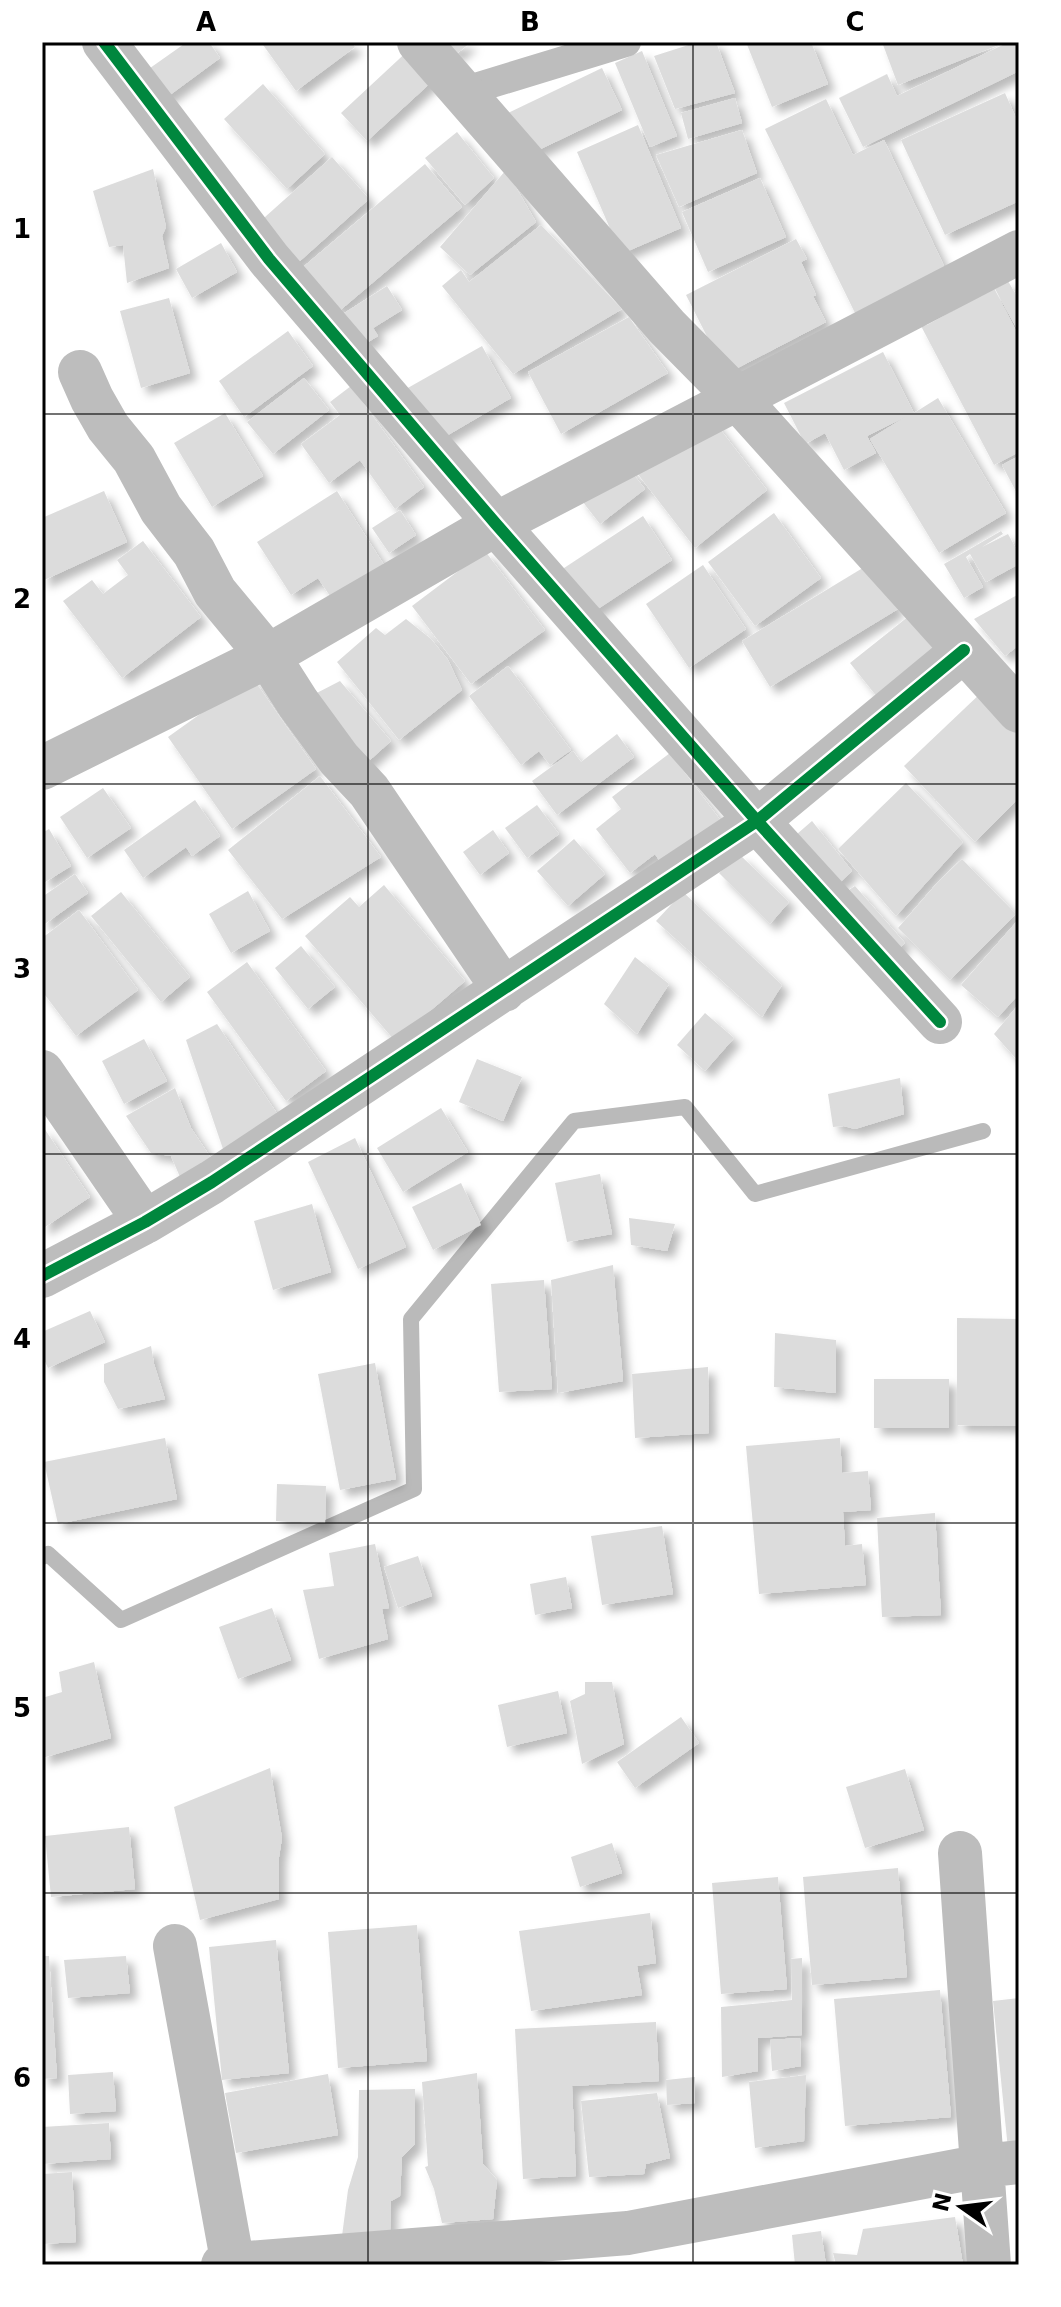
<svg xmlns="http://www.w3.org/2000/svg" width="1061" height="2307" font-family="'DejaVu Sans',sans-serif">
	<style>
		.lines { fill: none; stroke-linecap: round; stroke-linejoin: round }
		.stream { stroke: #bababa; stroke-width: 16 }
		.building { fill: #dcdcdc; filter: url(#shadow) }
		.service { stroke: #bdbdbd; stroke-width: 30 }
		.minor { stroke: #bdbdbd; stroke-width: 44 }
		.cycleway-casing { stroke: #fff; stroke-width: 17 }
		.cycleway { stroke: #00873e; stroke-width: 12 }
		.grid { fill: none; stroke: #000; stroke-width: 2; stroke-opacity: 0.55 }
		.neatline { fill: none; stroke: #000; stroke-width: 3 }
		.grid-label { font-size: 26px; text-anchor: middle; font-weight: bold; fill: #000 }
	</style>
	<defs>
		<filter id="shadow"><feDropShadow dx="7" dy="7" stdDeviation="4" flood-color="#0004"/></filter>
	</defs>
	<rect width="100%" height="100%" fill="#fff"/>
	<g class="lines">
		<path class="stream" d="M42 1557 48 1554 121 1620 414 1489 411 1319 574 1121 685 1107 755 1194 983 1131"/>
	</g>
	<path class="building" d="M187 42H209L220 58 163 100 143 73Z
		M261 42H351L355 47 296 91Z
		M442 42H471L454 56Z
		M698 42H716L735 93 675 109 654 56Z
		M746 42H811L828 84 772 107Z
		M882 42H1006L898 85Z
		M1009 42H1015L1019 49V71L863 147 839 98 887 74 897 96Z
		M412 47 438 76 367 141 341 113Z
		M642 51 677 136 650 147 615 63Z
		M602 68 622 110 528 155 508 113Z
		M263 84 325 154 287 189 224 119Z
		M1005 93 1019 125V201L945 235 901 140Z
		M735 98 742 123 688 139 681 113Z
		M826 99 853 155 884 140 945 268 855 313 765 129Z
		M638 125 681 228 621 254 577 152Z
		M742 130 757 173 679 207 656 155Z
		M457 132 494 178 465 205 425 158Z
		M332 157 369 199 291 269 255 226Z
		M425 164 462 207 338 312 302 268Z
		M153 169 166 227 162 236 169 268 127 283 123 245 109 247 93 191Z
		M506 170 536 222 470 275 440 247Z
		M760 178 786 237 708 272 682 212Z
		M541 225 622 309 513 374 442 286 461 270 469 282Z
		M796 239 807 259 801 262 816 295 813 296 826 322 726 374 686 295Z
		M221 243 237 272 192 298 176 269Z
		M1008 281 1019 300V332L995 289Z
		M387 286 402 310 373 328 378 336 355 350 335 319Z
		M994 288 1019 337V452L994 465 921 326 927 325Z
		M169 298 190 373 141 388 120 311Z
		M629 317 668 373 561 434 528 372Z
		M288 331 313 366 244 417 219 381Z
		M482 346 511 398 436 442 406 389Z
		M883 352 914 413 938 398 1006 513 939 553 870 439 907 416 867 436 876 453 844 470 825 433 805 444 784 403Z
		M304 378 329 410 273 454 247 422Z
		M351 386 424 487 395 509 360 460 329 483 301 444 340 415 330 402Z
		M225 413 263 476 212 507 174 443Z
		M710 416 767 490 695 548 637 473Z
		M1019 456V497L1002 465Z
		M623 461 645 489 600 524 579 497Z
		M104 491 127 542 42 581V518Z
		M337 491 386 568 334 602 318 578 291 595 257 542Z
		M400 510 416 535 389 553 372 528Z
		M774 513 821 578 755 626 708 562Z
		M643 516 672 560 587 616 558 572Z
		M1001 531 1003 534 982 547 1008 534 1019 554V564L986 582 970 554 966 557 983 587 964 598 944 564Z
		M143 541 201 617 122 678 63 601 92 580 103 594 128 575 117 560Z
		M485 551 545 630 471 684 412 606Z
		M871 563 898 609 770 687 742 641Z
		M703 565 746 629 689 668 646 604Z
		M1019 594V645L1005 656 974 619Z
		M914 612 942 647 878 698 850 663Z
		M406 619 431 639 448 660 462 690 399 740 337 662 376 628 385 635Z
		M508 666 571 750 550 765 539 751 521 765 469 696Z
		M252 677 316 769 232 829 168 737Z
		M340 681 391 741 361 768 309 697Z
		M983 691 1019 729V802L1017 800 975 842 904 766Z
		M617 734 634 757 557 815 532 781 573 751 581 762Z
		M670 753 721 821 663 866 655 854 630 873 596 829 621 809 612 797Z
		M320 776 381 857 282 919 228 850Z
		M906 783 963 842 896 916 838 849Z
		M103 788 131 828 87 858 60 817Z
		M195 800 220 836 192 856 186 847 143 878 124 850Z
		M537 805 559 834 527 858 505 828Z
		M812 821 852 871 830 892 789 841Z
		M49 829 71 866 42 884V833Z
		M493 830 509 853 480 875 463 852Z
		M574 839 605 874 568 906 537 871Z
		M740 855 789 902 770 924 719 873Z
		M962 859 1016 914 950 980 898 928 938 882Z
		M75 874 88 893 42 926V897Z
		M384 885 465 981 395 1041 305 936 350 897 359 907Z
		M855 886 905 943 888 958 840 896Z
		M248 891 270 931 231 953 209 914Z
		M121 892 190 977 161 1002 91 916Z
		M683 892 782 985 762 1017 656 921Z
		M79 910 138 990 76 1036 42 991V938Z
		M1019 919V994L998 1017 961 985Z
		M301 946 335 987 308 1009 275 968Z
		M635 957 669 984 637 1034 604 1004Z
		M247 962 326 1071 286 1101 207 992Z
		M1019 1004V1062L994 1034Z
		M705 1013 734 1038 705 1071 677 1045Z
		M217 1024 278 1115 224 1152 186 1040Z
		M144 1039 167 1081 124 1104 102 1061Z
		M477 1059 522 1077 503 1121 459 1102Z
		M900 1078 904 1114 855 1129 844 1126 833 1127 828 1094Z
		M175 1088 191 1128 213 1161 180 1177 171 1156 151 1153 126 1116Z
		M441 1108 468 1152 403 1192 377 1148Z
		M42 1125 90 1197 42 1229Z
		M355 1138 406 1247 358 1269 308 1162Z
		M600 1174 612 1234 567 1242 555 1183Z
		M461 1183 481 1225 433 1250 412 1207Z
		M312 1204 331 1272 273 1290 254 1221Z
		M629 1218 675 1224 667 1251 631 1245Z
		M613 1265 623 1381 558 1393 551 1280Z
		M544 1280 552 1389 499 1392 491 1284Z
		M90 1311 105 1342 48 1368 42 1355V1332Z
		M957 1318 1019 1319V1426L957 1425Z
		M775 1333 836 1340V1393L774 1387Z
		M151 1346 154 1364 165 1399 118 1409 104 1382V1364Z
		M375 1363 396 1479 340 1490 318 1374Z
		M708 1367 709 1433 635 1438 632 1374Z
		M874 1379H949V1428H874Z
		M165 1438 177 1499 58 1524 44 1462Z
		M840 1438 842 1473 868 1471 871 1510 843 1512 845 1546 862 1544 866 1585 759 1594 746 1446Z
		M277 1484 326 1486 325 1523 276 1521Z
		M935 1513 941 1615 882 1617 877 1518Z
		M662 1526 673 1594 602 1605 591 1536Z
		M375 1544 389 1608 382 1609 388 1639 319 1659 303 1590 334 1586 329 1553Z
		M418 1556 432 1596 398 1608 384 1567Z
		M566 1577 572 1608 535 1615 530 1584Z
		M272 1608 291 1660 238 1679 219 1627Z
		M94 1662 111 1738 42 1758V1698L62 1692 59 1672Z
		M585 1682H612L624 1744 582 1764 570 1701 585 1694Z
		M558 1691 567 1733 507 1747 498 1705Z
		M681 1717 699 1743 635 1788 617 1762Z
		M270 1768 282 1838 279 1857V1899L200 1920 174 1807Z
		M905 1769 924 1830 865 1848 846 1787Z
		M129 1827 135 1889 51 1897 45 1836Z
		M612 1843 622 1873 580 1887 571 1857Z
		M898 1868 907 1977 812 1985 803 1877Z
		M778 1877 787 1989 721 1994 712 1883Z
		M650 1913 656 1963 637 1966 642 1995 531 2011 519 1931Z
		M417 1925 427 2061 338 2068 328 1932Z
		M276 1940 289 2073 222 2080 209 1947Z
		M42 1956H49L57 2078 42 2079Z
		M126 1956 130 1993 68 1998 64 1960Z
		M802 1958V2035L758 2038V2071L722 2077 721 2007 792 2000 791 1959Z
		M940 1990 951 2117 845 2126 834 1999Z
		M1019 1998V2148L1008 2149 993 2001Z
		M656 2022 659 2081 572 2086 576 2176 523 2179 515 2029Z
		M800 2038 801 2066 772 2071 770 2040Z
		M113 2072 116 2111 70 2114 68 2075Z
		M477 2073 483 2164 497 2180 493 2219 442 2223 434 2189 425 2167 428 2166 422 2082Z
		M328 2074 338 2135 236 2153 225 2093Z
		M806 2075 804 2141 755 2148 749 2082Z
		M695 2077V2103L667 2105 666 2080Z
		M415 2089V2144L402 2157 400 2196 391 2201 390 2237 342 2236 348 2190 358 2157 359 2090Z
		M657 2093 670 2158 646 2164 644 2174 589 2177 581 2101Z
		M109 2123 111 2159 42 2164V2127Z
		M72 2172 76 2242 42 2244V2174Z
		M955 2217 963 2265H836L833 2253 857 2255 863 2229Z
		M821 2231 826 2265H795L792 2235Z"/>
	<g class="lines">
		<path class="service" d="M462 92 626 42"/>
		<path class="minor" d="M104 42 269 259 496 524 757 821 940 1022
			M419 42 667 327 736 397 1019 711
			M80 372 92 399 108 427 134 459 161 509 194 552 215 592 268 656 298 703 339 759 369 791 504 990
			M42 768 268 656 496 524 1019 252
			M42 1072 145 1222
			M42 1276 145 1222 212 1182 757 821 964 650
			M960 1853 989 2265
			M175 1946 233 2265
			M223 2265 628 2233 982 2166 1019 2162"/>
		<g class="cycleway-casing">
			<path id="cycleway" d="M104 42 269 259 496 524 757 821 940 1022
				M42 1276 145 1222 212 1182 757 821 964 650"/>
		</g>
		<use href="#cycleway" class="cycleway"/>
	</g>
	<path class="grid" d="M368 42V2265M693 42V2265M42 414H1019M42 784H1019M42 1154H1019M42 1523H1019M42 1893H1019"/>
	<rect width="1061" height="2307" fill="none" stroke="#ffffff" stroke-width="88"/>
	<g transform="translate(961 2207) rotate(284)" stroke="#ffffff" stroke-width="6" paint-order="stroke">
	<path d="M0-6L14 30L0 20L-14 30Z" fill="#000000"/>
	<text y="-12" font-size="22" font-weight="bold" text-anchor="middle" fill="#000000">N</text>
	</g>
	<rect x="44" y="44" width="973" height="2219" class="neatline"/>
	<g class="grid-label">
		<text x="206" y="31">A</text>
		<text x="530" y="31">B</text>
		<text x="855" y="31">C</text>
		<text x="22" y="238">1</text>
		<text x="22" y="608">2</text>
		<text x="22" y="978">3</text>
		<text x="22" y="1348">4</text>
		<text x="22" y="1717">5</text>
		<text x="22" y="2087">6</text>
	</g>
</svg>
